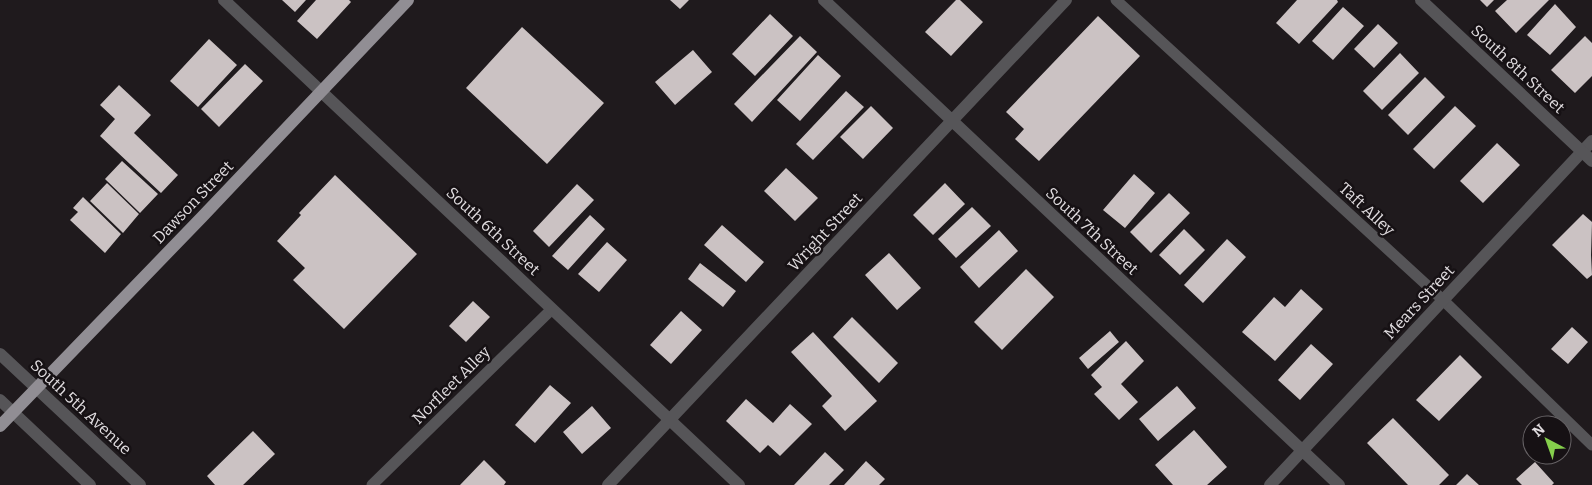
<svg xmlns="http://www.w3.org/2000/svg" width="1592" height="485" font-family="Bitter,serif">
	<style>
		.building { fill: #cbc2c3 }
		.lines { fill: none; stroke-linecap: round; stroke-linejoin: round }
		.service { stroke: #565558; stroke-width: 11 }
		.minor { stroke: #565558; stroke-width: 12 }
		.tertiary { stroke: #565558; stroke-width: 12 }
		.primary { stroke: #918e94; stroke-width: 12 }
		.labels { text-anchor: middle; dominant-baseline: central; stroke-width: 5; stroke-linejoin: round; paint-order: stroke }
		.street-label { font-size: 16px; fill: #e1dde0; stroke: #161114 }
	</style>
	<rect width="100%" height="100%" fill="#1f1a1d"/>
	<path class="building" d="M282 0H306L295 12Z
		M316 0H349L351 2 317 39 297 21Z
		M670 0H689L680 9Z
		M956 0H960L983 22 951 56 925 32Z
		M1297 0H1337L1338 2 1299 44 1276 23Z
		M1480 0H1494L1487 7Z
		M1507 0H1549L1516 33 1495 11Z
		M1555 4 1576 27 1550 55 1527 35Z
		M1343 7 1364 26 1333 60 1312 41Z
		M770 14 793 36 755 76 732 54Z
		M1098 16 1140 56 1039 161 1015 139 1024 129 1006 112Z
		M1378 24 1398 43 1374 68 1354 49Z
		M522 27 604 103 547 164 466 88Z
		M800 36 817 52 752 122 734 104Z
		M1585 36 1592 43V76L1575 93 1551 70Z
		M209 39 237 65 198 107 170 81Z
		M693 50 712 72 675 105 655 82Z
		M1400 53 1419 73 1382 110 1363 91Z
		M818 55 841 76 800 121 777 100Z
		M245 64 263 81 219 127 201 109Z
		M1425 77 1445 97 1408 135 1388 115Z
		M119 85 151 115 134 133 178 175 161 193 100 136 115 119 100 105Z
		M846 91 864 107 813 160 796 144Z
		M871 106 893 128 863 159 840 137Z
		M1455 106 1476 126 1434 169 1413 149Z
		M1497 143 1520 165 1483 203 1460 181Z
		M122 161 158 194 140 213 105 179Z
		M786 168 818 198 795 221 764 191Z
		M1134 174 1155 193 1125 228 1103 210Z
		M335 175 417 254 344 329 293 280 305 268 277 241 301 215 299 213Z
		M107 183 139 214 123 233 90 201Z
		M945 183 965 204 933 235 913 215Z
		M577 184 594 200 549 247 533 231Z
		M1169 193 1190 213 1151 253 1130 232Z
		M83 197 121 234 105 253 70 220 78 212 73 208Z
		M972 207 991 226 956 258 938 239Z
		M1583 214 1592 222 1591 255 1592 275 1587 279 1552 245Z
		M590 215 605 229 568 270 552 256Z
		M722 225 764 262 746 282 704 245Z
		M1184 229 1205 250 1180 275 1159 255Z
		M999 230 1018 251 979 288 960 267Z
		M1227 239 1246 257 1203 303 1184 285Z
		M607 242 627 260 599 292 578 274Z
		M889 253 921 288 897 310 865 275Z
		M700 263 736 291 723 307 688 279Z
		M1026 269 1054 297 1002 350 974 322Z
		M1301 289 1323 309 1275 361 1242 332 1274 297 1285 307Z
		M473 301 490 317 466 342 449 326Z
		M681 311 702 330 671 364 650 345Z
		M852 317 898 363 879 383 833 337Z
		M1572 327 1588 342 1568 364 1551 349Z
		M1110 331 1119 342 1088 369 1079 358Z
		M813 332 877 401 845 431 822 406 832 396 791 352Z
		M1126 341 1144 361 1121 384 1138 402 1119 420 1094 394 1102 387 1091 375Z
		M1311 344 1333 364 1300 400 1278 380Z
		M1460 355 1482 377 1439 421 1416 400Z
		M550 385 571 403 535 443 515 425Z
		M1177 386 1196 408 1158 441 1139 419Z
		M746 399 773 423 790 404 812 424 780 456 768 445 760 453 726 421Z
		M592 406 611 428 582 454 563 432Z
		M1393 418 1449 475 1439 485H1408L1367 443Z
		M1194 430 1227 467 1207 485H1173L1155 465Z
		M253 431 275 454 243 485H215L207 476Z
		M825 452 844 470 829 485H794Z
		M484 460 506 482 504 485H460Z
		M866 461 885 479 879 485H844Z
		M1535 462 1554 483 1552 485H1522L1516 479Z
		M1467 474 1479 485H1456Z"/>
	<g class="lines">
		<path class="service" d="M1116 0 1443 300 1592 445
			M372 485 552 309"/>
		<path class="minor" d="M224 0 739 485
			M824 0 1339 485
			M608 485 1066 0
			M1270 485 1592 141"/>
		<path class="tertiary" d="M1421 0 1592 161
			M0 354 140 485
			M0 400 90 485"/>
		<path class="primary" d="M0 426 202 217 408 0"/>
	</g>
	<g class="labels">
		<g class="street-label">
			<text transform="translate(1518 69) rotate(43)">South 8th Street</text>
			<text transform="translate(193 202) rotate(-46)">Dawson Street</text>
			<text transform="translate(1367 209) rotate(43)">Taft Alley</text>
			<text transform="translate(493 231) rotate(43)">South 6th Street</text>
			<text transform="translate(1092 231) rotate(43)">South 7th Street</text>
			<text transform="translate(825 232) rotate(-47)">Wright Street</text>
			<text transform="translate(1419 302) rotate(-47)">Mears Street</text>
			<text transform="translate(451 385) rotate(-45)">Norfleet Alley</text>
			<text transform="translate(81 407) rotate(43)">South 5th Avenue</text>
		</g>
	</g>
	<g transform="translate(1547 440) rotate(319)"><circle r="24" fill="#161114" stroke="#676366"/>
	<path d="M0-4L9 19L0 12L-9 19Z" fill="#85cf4c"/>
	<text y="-8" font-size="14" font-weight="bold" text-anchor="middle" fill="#e1dde0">N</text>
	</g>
</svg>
